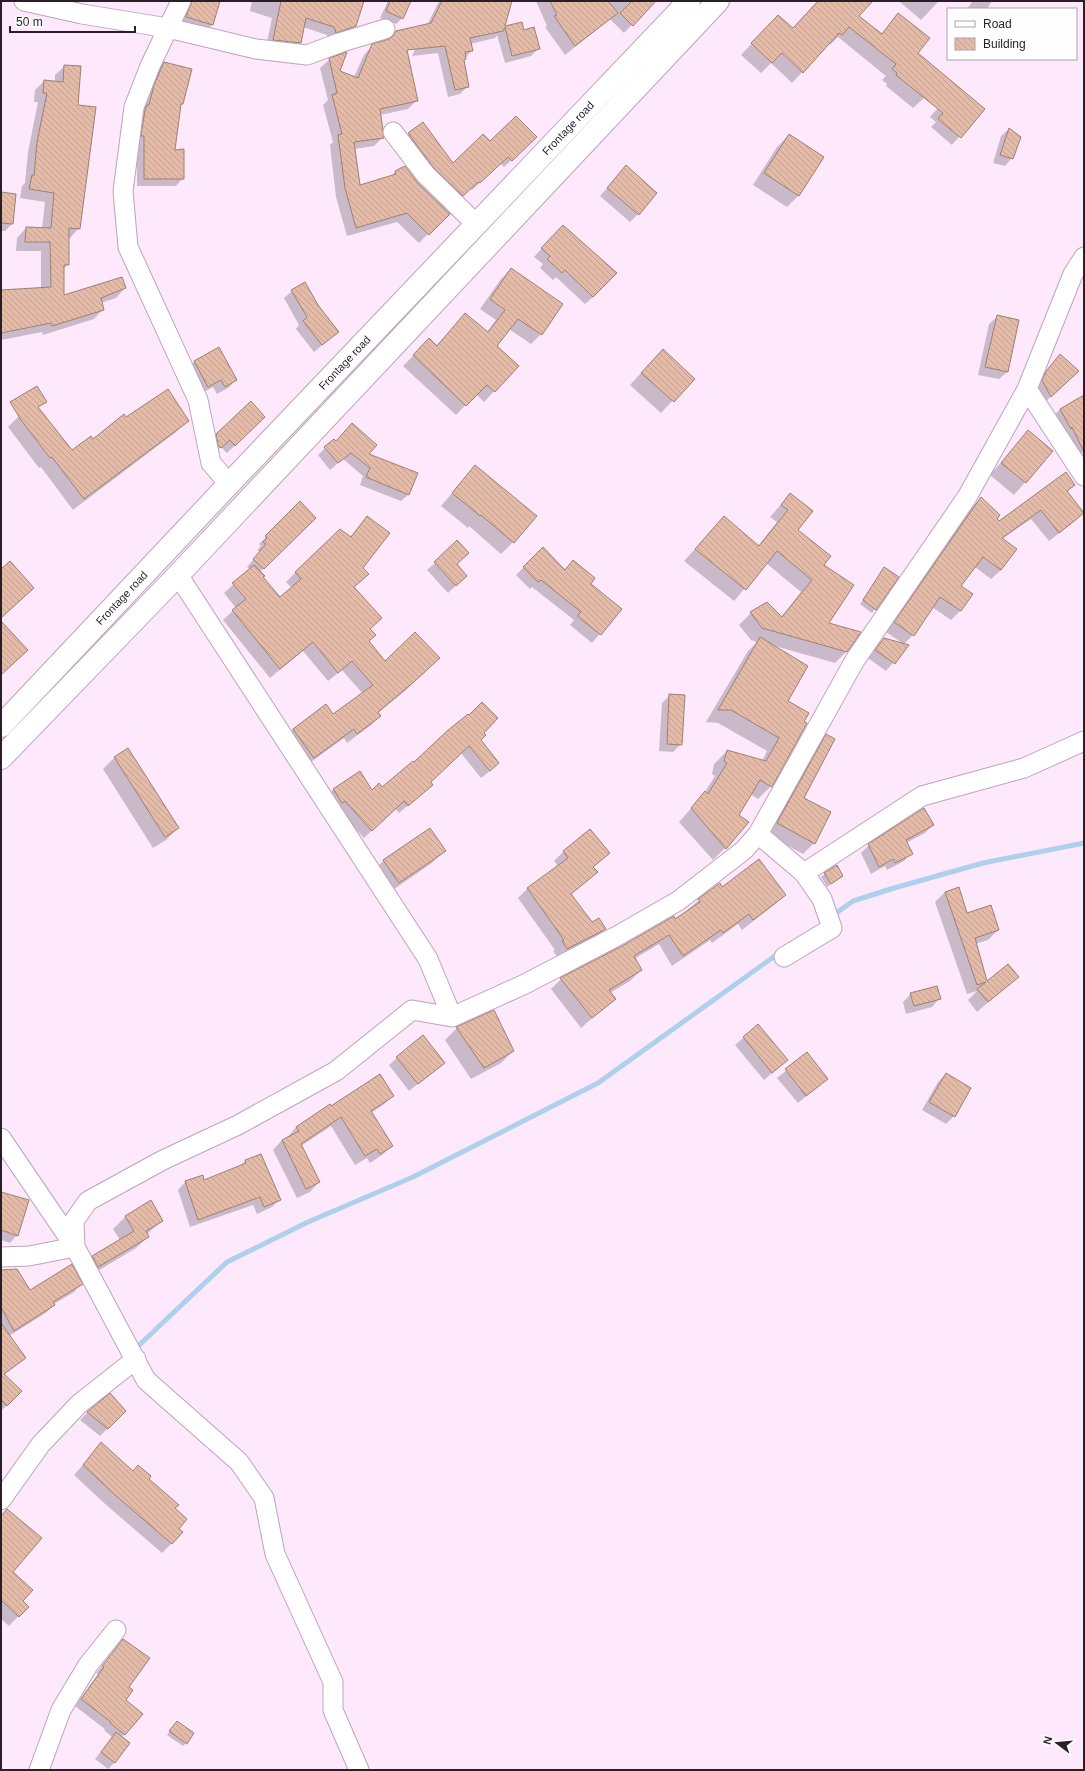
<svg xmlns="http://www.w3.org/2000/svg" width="1085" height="1771" font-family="Arial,sans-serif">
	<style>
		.shadow { fill: #0003 }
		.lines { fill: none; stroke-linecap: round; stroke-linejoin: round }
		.stream { stroke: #add0ed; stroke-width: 5 }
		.building { fill: url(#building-back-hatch); stroke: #9e8073 }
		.minor-casing { stroke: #bca4bc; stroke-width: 21 }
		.major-casing { stroke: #bca4bc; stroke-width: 24 }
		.minor { stroke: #fff; stroke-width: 19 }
		.major { stroke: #fff; stroke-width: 22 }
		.labels { text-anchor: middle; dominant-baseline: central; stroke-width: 4; stroke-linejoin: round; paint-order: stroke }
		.street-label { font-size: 11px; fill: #281f28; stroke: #fdfdfd }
	</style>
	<defs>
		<pattern id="building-back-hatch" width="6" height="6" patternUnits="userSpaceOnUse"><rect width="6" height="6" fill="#e5bba8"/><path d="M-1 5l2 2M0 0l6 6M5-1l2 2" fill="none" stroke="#c4a091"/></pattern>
	</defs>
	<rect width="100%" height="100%" fill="#fde8fc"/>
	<path class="shadow" d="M187 1H219L212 25 204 32 179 24Z
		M252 1H363L355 26 347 34 328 40 327 35 303 27 300 43 292 51 266 47 272 18 250 11Z
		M388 1H410L402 18 396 24 380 18Z
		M439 1H511L503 28 521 23 523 31 539 48 531 56 505 63 497 35 495 38 470 44 472 50 463 61 468 86 460 94 448 97 438 53 412 56Z
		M536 1H607L610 4 611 1H655L624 33 610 19 565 55 545 27 547 26Z
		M818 1H872L858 16 881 34 899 15 917 54 941 74 924 98 913 108 886 86 887 84 882 80 886 76 838 37 830 45 829 43 792 83 771 63 761 73 741 55 767 27 792 29Z
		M899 1H939L921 20Z
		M973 1H992L987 9H967Z
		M396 31 417 100 408 109 380 115 383 137 374 146 354 149 359 186 390 177 395 172 405 168 416 182 448 214 419 243 397 222 347 236 336 197 330 145 333 142 323 105 328 100 320 68 330 59 339 72 354 77 364 55 373 45 387 41Z
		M164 63 182 104 179 107 174 151 183 178 176 186H137V143L139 114 143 110 156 71Z
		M65 66 77 106 79 228 70 238H68V264L63 270V296L125 288 116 298 101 303 103 309 94 319 43 335 42 332 1 340V291L41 288V251H16L17 238 26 228 42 229 45 202 20 198 22 186 25 183 28 152 38 102H34L35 90 44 81 55 82V75Z
		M949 95 983 109 952 145 931 127 936 122 930 117Z
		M423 123 453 164 490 142 528 145 504 167 500 163 472 190 470 188 455 203 401 141Z
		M1009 129 1012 158 1005 166 993 163 1001 136Z
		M789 135 799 195 787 207 753 185 777 147Z
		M626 167 638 214 630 222 600 196Z
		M1 193 12 224 5 231H1Z
		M555 234 593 297 585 304 556 277 553 280 540 268 543 264 534 257Z
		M511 269 541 334 531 344 509 329 495 346 518 366 484 402 476 394 456 415 403 366 419 350 436 346 465 314 487 332 496 320 480 309 501 279Z
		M292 291 317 305 338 332 314 352 296 329 299 325 284 298Z
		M997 317 1007 372 999 379 978 375 989 324Z
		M218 349 236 380 228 388 217 394 213 387 200 394 187 370 194 362Z
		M651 362 693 379 661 413 630 385Z
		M1053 363 1070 379 1043 404 1035 388 1039 379Z
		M1084 396V452L1075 456 1053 417 1060 409Z
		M19 416 72 451 93 440 126 418 187 421 176 432 73 510 41 467 39 468 8 427Z
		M264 417 227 453 221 447 213 455 209 443 217 435Z
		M1028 432 1052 451 1014 495 990 475Z
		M325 448 368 454 409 494 401 501 360 485 363 476 343 459 330 470 318 455Z
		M475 466 513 542 501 554 469 526 468 528 441 506Z
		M1074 485 1067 492 1083 512 1074 522 1049 541 1031 519 1002 539 1016 550 1001 570 991 579 975 567 960 586 971 594 960 611 951 620 932 607 913 635 904 644 908 645 886 671 868 658 884 639 902 643 886 632 972 507 981 498 999 522Z
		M790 494 797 530 822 566 828 624 847 651 835 663 775 646 786 701 771 786 758 799 750 794 738 816 725 848 713 860 679 822 703 795 715 776 712 774 714 764 727 751 762 761 767 751 718 723 706 722 748 651 757 642 751 640 739 625 751 613 767 603 781 617 801 592 766 563 734 601 684 561 724 517 758 546 777 522 770 517Z
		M300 503 315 518 260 572 279 598 292 588 286 582 296 572 350 537 367 517 362 568 353 587 369 629 368 641 385 662 438 658 405 691 378 713 380 716 371 725 347 743 344 738 304 767 284 739 293 729 326 705 333 715 363 694 342 670 328 681 303 651 270 678 223 620 236 608 224 593 250 569 247 567 260 552 257 550 261 546 259 544Z
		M543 548 565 570 589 584 621 609 592 643 570 625 574 620 532 587 530 589 516 575Z
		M435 563 456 565 466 576 448 593 427 570Z
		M884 568 875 609 872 613 860 604Z
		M670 695 681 744 673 752 659 751 662 703Z
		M482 733 480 740 490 771 481 778 461 753 429 782 424 792 399 813 395 808 364 838 326 798 333 790 359 772 372 791 382 788 414 763Z
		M827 735 803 798 814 843 803 854 767 834 816 746Z
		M114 758 178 828 166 840 153 848 103 769Z
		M933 825 925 833 906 843 911 853 904 861 887 870 885 866 871 874 861 853 869 845Z
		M444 851 432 863 387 894 372 872 384 860Z
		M563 852 608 853 592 868 596 872 570 895 592 924 605 929 595 939 558 958 553 951 555 950 518 898 528 888 558 866 554 861Z
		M825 874 842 876 827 887 821 877Z
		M722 888 785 895 774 905 742 930 738 924 712 943 710 940 672 966 659 944 634 959 641 970 630 981 610 993 614 999 581 1028 551 989 561 979 675 921 699 900Z
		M945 892 967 915 998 930 988 940 975 944 987 983 1017 977 977 1012 968 1000 977 991 967 994 935 902Z
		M911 994 939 999 932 1007 906 1014 903 1002Z
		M758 1025 787 1060 764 1080 735 1045Z
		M457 1028 513 1051 501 1063 471 1079 445 1040Z
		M807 1054 827 1079 798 1103 777 1078Z
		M397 1058 435 1070 409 1091 389 1065Z
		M946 1074 970 1088 954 1116 946 1124 922 1110 938 1082Z
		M393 1096 383 1105 371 1113 392 1146 382 1155 370 1163 367 1158 355 1165 331 1126 301 1146 319 1182 310 1192 297 1198 273 1150 282 1140 287 1138 296 1127 329 1105 331 1107Z
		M261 1155 279 1200 272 1207 257 1214 253 1205 190 1227 178 1190 185 1182 204 1181 239 1167 245 1161Z
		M1 1193 17 1235 10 1243 1 1240Z
		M150 1202 162 1221 147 1234 148 1237 136 1248 86 1278 81 1268 93 1256 120 1240 113 1229 125 1217Z
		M1 1271 29 1291 81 1284 74 1292 54 1304 47 1312 9 1336 25 1358 4 1375 21 1391 1 1411Z
		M125 1411 100 1436 80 1420 88 1412Z
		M101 1444 133 1472 147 1479 174 1508 178 1529 172 1543 162 1553 104 1503 74 1475Z
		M1 1516 12 1572 21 1601 27 1607 9 1626 1 1619Z
		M123 1640 127 1687 125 1700 142 1714 122 1737 115 1762 108 1769 95 1759 112 1737 104 1730 105 1729 75 1706 98 1674 96 1673Z
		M177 1722 186 1743 183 1746 167 1735Z"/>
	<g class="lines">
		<path class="stream" d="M832 916 853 901 894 888 983 863 1084 843
			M135 1349 227 1262 308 1222 413 1177 598 1083 779 953"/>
	</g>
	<path class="building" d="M192 1H220L213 25 186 17Z
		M281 1H364L356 26 336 33 334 27 306 18 301 43 273 40Z
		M390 1H411L403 19 386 11Z
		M442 1H512L505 26 522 22 524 30 534 27 540 49 512 56 505 27 503 31 470 38 473 51 465 52 466 59 464 60 469 87 455 90 445 46 407 50 418 101 380 109 384 138 354 142 360 185 396 174 395 171 405 166 417 182 450 214 429 235 407 213 356 228 345 188 338 135 342 134 332 95 337 93 329 58 347 52 340 71 358 78 372 44 389 39 393 36 396 31 431 23Z
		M550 1H608L618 13 575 46 554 16 557 15Z
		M632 1H656L633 26 620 13Z
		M818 1H873L859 16 882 34 898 13 930 38 918 53 985 109 961 138 938 119 943 113 896 75 897 73 892 69 896 64 849 27 842 35 839 33 803 73 782 53 772 63 751 43 778 15 793 28Z
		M164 62 192 69 183 104H181L175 150 184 149V179H144V136H141L145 110 147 105H149L154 85Z
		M64 65 81 66 78 105 96 107 80 229 69 228V265H64V295L122 277 126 288 101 298 104 310 52 326 51 323 1 333V290L51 287 50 242H25L26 227 51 228 54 193 29 189 32 175 34 176 37 142 47 93H43L44 80 63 82Z
		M516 116 537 137 512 161 508 157 480 183 478 182 463 196 433 167 408 133 423 122 453 163 483 134 490 141Z
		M1009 128 1021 137 1013 159 1000 155Z
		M789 134 824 157 799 196 764 173Z
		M626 165 657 193 639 215 607 188Z
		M1 192 16 194 13 224 1 223Z
		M563 225 617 273 593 297 565 270 562 273 547 259 550 256 541 248Z
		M511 268 563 304 542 335 518 319 497 346 519 366 495 392 487 385 466 406 413 355 429 338 437 346 465 313 488 332 505 310 490 299Z
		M305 282 318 305 339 332 322 345 303 321 307 317 291 290Z
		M997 315 1019 320 1008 372 985 367Z
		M219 347 237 380 225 387 221 380 208 387 194 361Z
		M663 349 695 379 674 402 641 373Z
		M1060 354 1079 371 1051 397 1042 380 1047 370Z
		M37 386 47 402 38 407 72 450 91 436 93 439 124 414 126 417 168 389 189 421 84 499 52 457 50 458 21 420 10 402Z
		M1084 395V452L1072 427 1071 429 1060 409Z
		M251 401 265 417 235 446 230 440 221 448 218 445 216 434Z
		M352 423 377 445 369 454 418 473 409 495 366 477 370 468 351 453 338 463 324 447 334 439 336 441Z
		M1028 430 1053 451 1026 483 1001 463Z
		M475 465 537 516 514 543 481 515 480 516 452 493Z
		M1066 472 1075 485 1067 491 1084 513 1059 533 1041 510 1002 538 1017 549 1001 570 983 557 961 586 973 594 961 611 940 597 914 636 894 622 981 497 1000 515 997 519 999 521Z
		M790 493 813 511 798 530 831 556 824 565 854 585 829 623 861 632 847 652 762 628 750 612 767 602 782 617 812 580 777 551 746 590 695 549 724 516 759 546 788 510 781 505Z
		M300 501 316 518 264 569 253 559 266 544 263 542 267 538 265 536Z
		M367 516 390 533 363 568 369 574 354 587 382 618 370 629 376 635 369 641 385 661 415 632 440 658 415 681 378 712 381 716 357 734 354 729 314 758 293 729 326 704 333 714 373 685 352 661 338 673 313 642 280 669 232 610 246 599 232 583 254 565 265 576 263 577 280 597 301 579 295 572 340 529 351 537Z
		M457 540 469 553 457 564 467 576 456 586 434 562Z
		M543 547 565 570 573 560 595 578 591 584 622 609 601 635 577 616 581 612 541 580 538 582 523 567Z
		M10 561 34 588 1 618V569Z
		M884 567 899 577 876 610 863 600Z
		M1 621 28 650 1 675Z
		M760 637 808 666 788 701 809 713 804 722 807 723 772 787 760 780 739 815 749 822 726 849 691 808 705 791 708 794 727 763 724 761 727 750 766 761 779 738 731 710H718Z
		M884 638 909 645 895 664 875 650Z
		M669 694 685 695 682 745 667 744Z
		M482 702 498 718 484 733 486 735 481 740 499 763 490 771 469 746 431 782 433 785 408 806 404 801 372 831 345 801 342 803 333 789 360 771 372 790 379 783 382 787 413 761 414 762 447 731 468 714 469 715Z
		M826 734 835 739 804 798 831 812 815 844 777 823Z
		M128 748 179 828 165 837 114 757Z
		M924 808 934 825 906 840 913 854 895 863 893 859 879 867 868 844Z
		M430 828 446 851 399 883 383 860Z
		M590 829 610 853 593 867 598 872 571 894 592 922 599 918 606 929 567 949 562 941 564 940 527 888 568 858 563 851Z
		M759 859 786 895 753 920 749 914 723 933 721 930 683 956 669 935 634 956 642 970 609 990 616 999 592 1018 560 978 622 946 674 916 675 919 700 902 698 899 720 883 722 887Z
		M837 865 843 876 831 884 824 873Z
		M959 887 967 913 991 905 999 930 975 938 987 981 1008 964 1019 977 988 1002 977 989 986 982 977 985 945 892Z
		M937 986 941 999 914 1006 910 993Z
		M494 1010 514 1051 484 1068 456 1027Z
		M758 1024 788 1060 772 1073 743 1037Z
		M423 1035 445 1063 418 1084 396 1057Z
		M807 1052 828 1079 806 1096 785 1069Z
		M946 1073 971 1088 955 1117 929 1102Z
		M380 1074 394 1096 371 1111 393 1146 380 1154 377 1149 365 1156 341 1117 301 1144 320 1182 306 1189 282 1140 299 1131 296 1127 330 1104 331 1106Z
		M261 1154 281 1200 264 1207 260 1197 198 1220 185 1181 203 1175 204 1180 246 1163 245 1160Z
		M1 1192 29 1200 18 1236 1 1230Z
		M151 1200 163 1221 146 1231 149 1237 98 1267 92 1256 134 1231 125 1216Z
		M72 1264 83 1284 53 1302 55 1305 14 1331 1 1307V1270L17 1269 30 1290Z
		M1 1323 26 1358 4 1374 22 1391 7 1406 1 1400Z
		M110 1393 126 1411 108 1429 87 1412Z
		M101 1442 133 1471 138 1465 151 1476 149 1479 179 1505 175 1508 187 1519 179 1529 183 1532 172 1544 114 1494 83 1465Z
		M7 1509 42 1538 13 1572 33 1590 23 1601 29 1607 19 1617 1 1600V1516Z
		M123 1639 150 1658 129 1687 133 1690 126 1700 143 1714 125 1735 110 1723 111 1722 81 1699 104 1667 102 1666Z
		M177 1721 194 1733 187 1744 169 1731Z
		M116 1732 130 1743 115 1763 101 1752Z"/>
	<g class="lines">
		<g class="minor-casing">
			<path id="minor" d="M24 1 82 14 168 28 256 49 307 55 339 43 385 29
				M181 1 150 66 134 107 123 191 128 247 198 400 211 463 229 484
				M393 132 425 174 476 224
				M1027 389 1084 476
				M178 575 428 959 452 1017
				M758 834 804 873 922 796 1024 768 1084 741
				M784 957 832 928 822 899 804 873
				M1 1138 75 1247 146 1380 239 1462 264 1498 275 1554 333 1682V1710L359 1770
				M1 1257 29 1256 75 1247 74 1221 88 1201 163 1160 238 1125 336 1071 412 1010 452 1017 525 984 617 936 678 901 744 850 758 834 855 660 967 497 1027 389 1073 274 1084 257
				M1 1500 41 1444 79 1404 136 1359
				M39 1770 61 1710 88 1665 116 1630"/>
		</g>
		<g class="major-casing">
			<g id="major">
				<path id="s1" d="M1 726 229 484 689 1"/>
				<path d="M1 758 178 575 718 1"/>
			</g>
		</g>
		<use href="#minor" class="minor"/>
		<use href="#major" class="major"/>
	</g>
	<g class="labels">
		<g class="street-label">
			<text stroke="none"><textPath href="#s1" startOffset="824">Frontage road</textPath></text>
			<text stroke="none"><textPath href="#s1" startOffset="500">Frontage road</textPath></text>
			<text stroke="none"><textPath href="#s1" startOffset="176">Frontage road</textPath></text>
		</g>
	</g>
	<rect width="1085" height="1771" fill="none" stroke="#281f28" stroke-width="4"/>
	<rect x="947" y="8" width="130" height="52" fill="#fdfdfd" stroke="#a8a4a8"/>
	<rect x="955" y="21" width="20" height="6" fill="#ffffff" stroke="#a8a4a8"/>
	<text x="983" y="28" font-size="12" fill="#281f28">Road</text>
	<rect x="955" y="38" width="20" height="12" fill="url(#building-back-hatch)" stroke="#a8a4a8"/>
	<text x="983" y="48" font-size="12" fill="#281f28">Building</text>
	<g transform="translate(1057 1743) rotate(286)" stroke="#fdfdfd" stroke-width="3" paint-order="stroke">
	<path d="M0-3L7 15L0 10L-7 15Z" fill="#281f28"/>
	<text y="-6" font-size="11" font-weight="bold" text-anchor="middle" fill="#281f28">N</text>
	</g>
	<path d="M10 26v6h125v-6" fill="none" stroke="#281f28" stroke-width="2"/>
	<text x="16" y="26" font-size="12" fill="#281f28" stroke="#fdfdfd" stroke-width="3" paint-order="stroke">50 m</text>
</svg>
